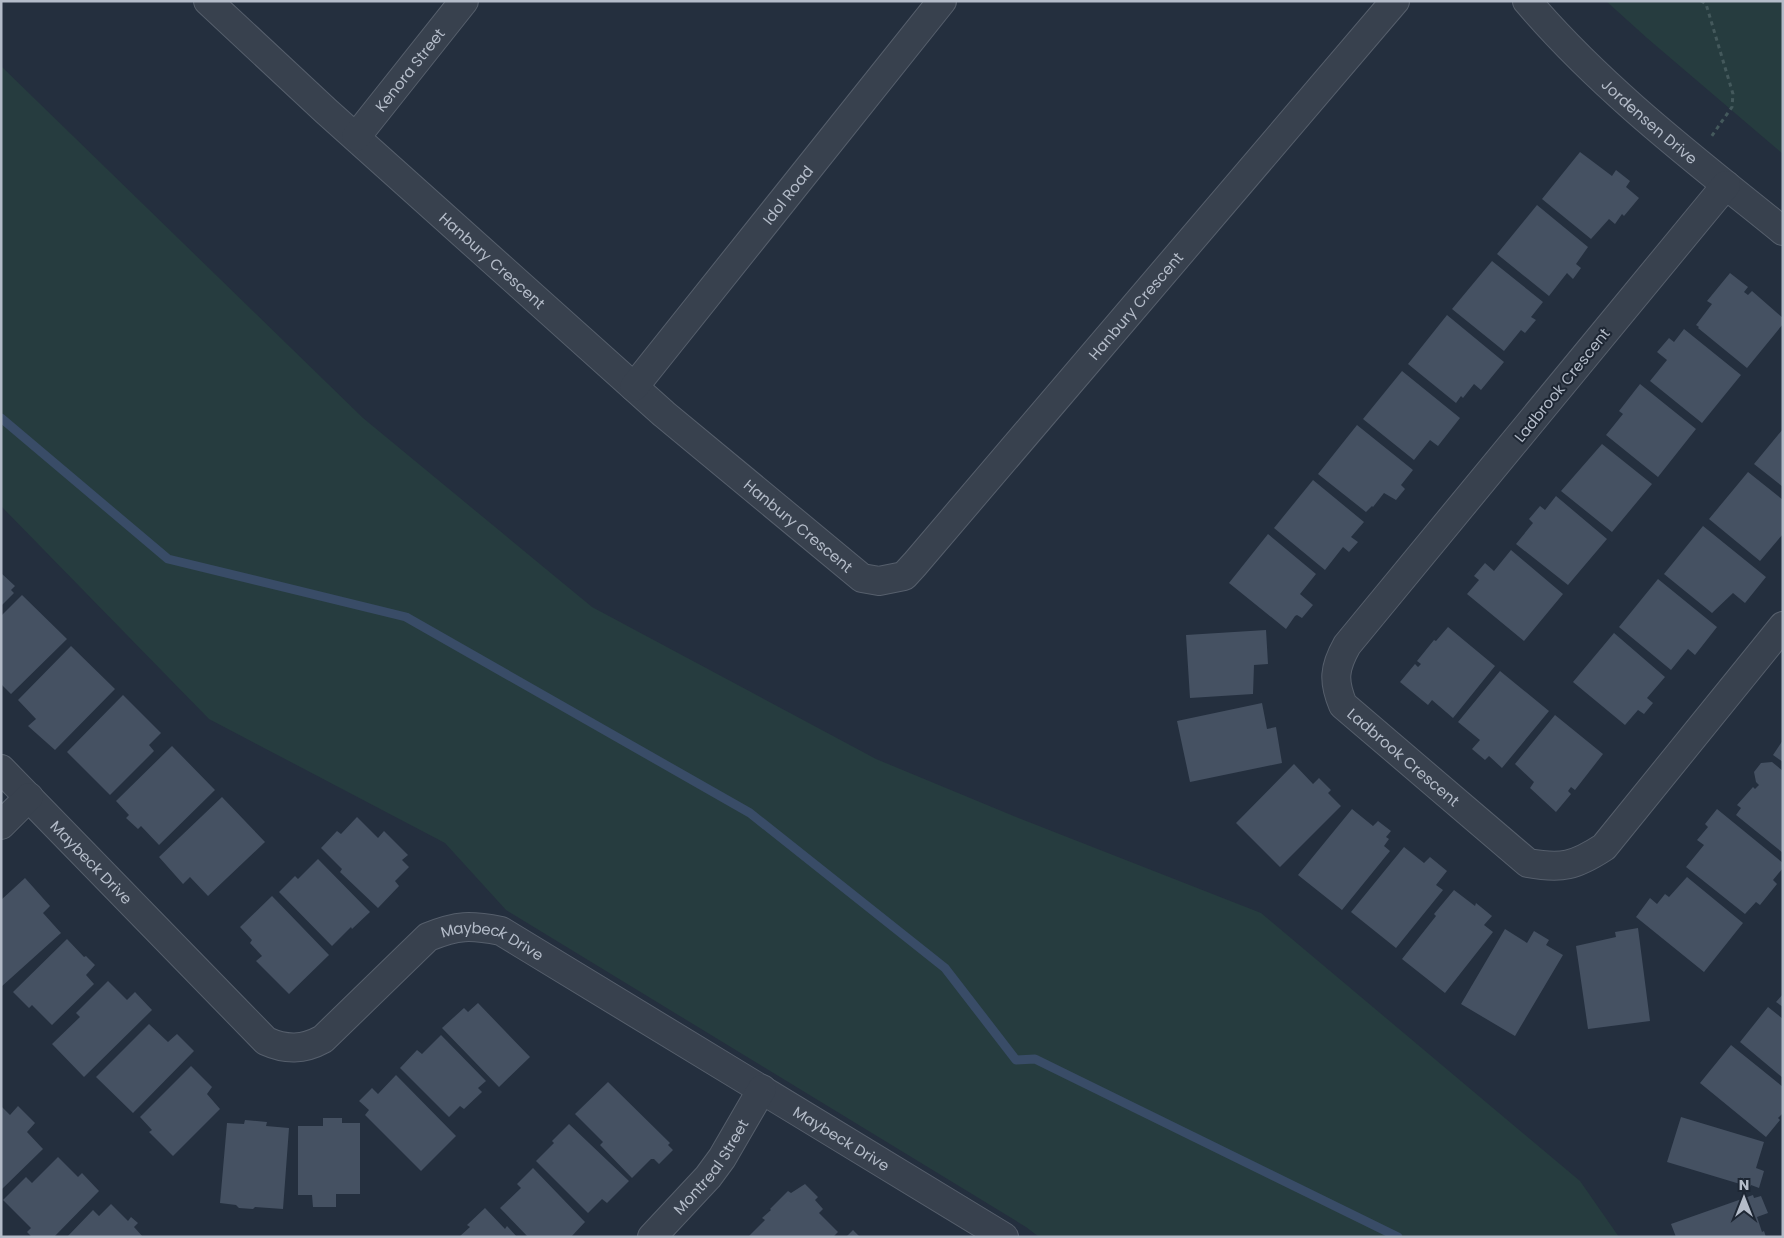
<svg xmlns="http://www.w3.org/2000/svg" width="1784" height="1238" font-family="Poppins,sans-serif">
	<style>
		.green { fill: #263c3f }
		.lines { fill: none; stroke-linecap: round; stroke-linejoin: round }
		.stream { stroke: #394c67; stroke-width: 9 }
		.building { fill: #455162 }
		.minor-casing { stroke: #565f6c; stroke-width: 30 }
		.path { stroke: #44595c; stroke-width: 3; stroke-dasharray: 4 4; stroke-linecap: butt }
		.minor { stroke: #38414e; stroke-width: 28 }
		.labels { text-anchor: middle; dominant-baseline: central; stroke-width: 4; stroke-linejoin: round; paint-order: stroke }
		.street-label { font-size: 15px; fill: #b4bcc9; stroke: #1d2633 }
	</style>
	<rect width="100%" height="100%" fill="#242f3e"/>
	<path class="green" d="M1606 1H1783V154L1647 38Z
		M1 66 363 418 592 607 876 759 1016 817 1261 913 1580 1181 1619 1237H1039L1026 1227 506 910 445 843 209 719 1 506Z"/>
	<g class="lines">
		<path class="stream" d="M1 418 168 559 406 617 750 813 945 968 1016 1060 1035 1059 1398 1237"/>
	</g>
	<path class="building" d="M1580 152 1612 176 1616 170 1630 181 1626 187 1639 198 1624 216 1622 214 1615 224 1609 219 1591 239 1542 199Z
		M1537 205 1588 247 1576 264 1581 268 1573 279 1567 273 1549 296 1497 254Z
		M1492 261 1543 302 1531 317 1536 320 1525 333 1521 330 1504 351 1452 309Z
		M1730 273 1748 287 1744 292 1748 295 1752 291 1783 318V324L1747 368 1698 328 1699 327 1696 325 1712 304 1707 301Z
		M1447 315 1504 362 1481 390 1474 384 1463 398 1461 396 1456 403 1408 364Z
		M1684 329 1741 375 1702 423 1650 381 1667 360 1657 352 1669 338 1674 342Z
		M1402 371 1460 418 1438 446 1430 440 1414 460 1363 419Z
		M1640 384 1696 429 1658 477 1606 435 1623 414 1619 411Z
		M1357 425 1413 470 1401 485 1405 489 1396 500 1384 493 1373 507 1372 506 1366 512 1318 474Z
		M1783 429V487L1754 464Z
		M1602 444 1652 484 1612 532 1561 491Z
		M1748 472 1783 500V534L1760 561 1709 519Z
		M1313 480 1364 522 1351 537 1358 542 1349 552 1343 547 1325 570 1274 528Z
		M1556 496 1607 539 1568 585 1516 544 1533 523 1529 519 1540 506 1545 510Z
		M1703 526 1766 577 1745 603 1733 593 1712 613 1664 574Z
		M1268 534 1316 574 1300 594 1313 605 1302 618 1297 615 1295 616 1286 629 1229 583Z
		M1511 550 1563 594 1524 641 1467 594 1479 580 1474 576 1485 563 1494 571Z
		M1 573 15 586 11 590 14 593 1 606Z
		M1658 579 1717 627 1695 655 1688 649 1671 670 1619 627Z
		M22 595 67 639 11 694 1 684V616Z
		M1448 627 1495 666 1453 718 1432 700 1428 705 1400 682 1415 664 1418 667 1421 664 1417 661 1434 640 1436 641Z
		M1266 630 1268 664 1254 665 1253 694 1190 698 1186 635Z
		M1614 633 1665 677 1647 698 1653 703 1644 714 1638 710 1625 725 1573 682Z
		M71 646 115 689 55 750 28 726 36 719 18 700Z
		M1500 671 1549 711 1502 768 1489 756 1485 760 1472 749 1480 740 1458 722Z
		M123 695 161 733 149 745 154 751 110 795 67 752Z
		M1262 703 1267 729 1276 727 1282 763 1190 782 1177 721Z
		M1555 715 1603 754 1575 790 1571 787 1568 791 1571 794 1556 812 1530 788 1534 782 1515 764Z
		M1783 740V762L1773 755Z
		M172 746 215 790 159 845 141 826 138 829 126 818 129 815 116 801Z
		M1772 762 1783 771V853L1736 815 1741 808 1737 805 1753 787 1755 789 1759 785 1756 782 1754 772 1761 763Z
		M1294 764 1313 784 1319 778 1331 790 1328 793 1341 806 1280 867 1236 823Z
		M222 797 265 842 208 896 190 877 183 884 159 857Z
		M1352 809 1373 826 1378 821 1391 831 1386 837 1389 839 1384 846 1390 851 1342 910 1298 875Z
		M1717 809 1783 863V868L1773 880 1777 884 1760 905 1756 902 1745 914 1686 867 1704 845 1697 840 1708 827 1705 824Z
		M357 817 378 838 384 831 408 855 402 860 409 867 395 881 399 886 378 908 340 872 342 869 321 848 337 831 341 834Z
		M1404 847 1424 863 1430 857 1447 871 1436 885 1443 890 1396 948 1351 912Z
		M318 859 370 912 352 929 351 927 332 946 279 892 295 876 298 879Z
		M1687 877 1743 923 1704 972 1636 917 1650 898 1657 904 1665 894 1669 897Z
		M25 878 50 906 43 913 61 933 1 987V900Z
		M1454 890 1475 906 1476 903 1492 916 1484 925 1493 932 1445 993 1402 959 1436 916 1434 914Z
		M272 896 329 955 289 994 256 961 262 956 250 943 252 940 240 927Z
		M1638 928 1650 1021 1588 1029 1576 946 1616 937 1615 932Z
		M1505 929 1527 943 1534 931 1549 940 1546 945 1563 955 1515 1036 1461 1004Z
		M67 939 84 957 86 956 95 965 86 975 94 984 52 1025 32 1005 29 1008 13 992Z
		M108 981 127 1000 135 992 152 1010 84 1077 52 1044 80 1017 76 1013Z
		M1783 994V1007L1776 1002Z
		M478 1003 530 1057 499 1087 442 1028 464 1008 468 1012Z
		M1768 1007 1783 1019V1078L1740 1042Z
		M149 1024 168 1042 177 1034 194 1051 133 1113 96 1077Z
		M441 1035 486 1081 478 1088 482 1092 464 1109 460 1106 449 1117 400 1068 417 1050 422 1054Z
		M1731 1045 1783 1087V1113L1778 1118 1780 1120 1766 1137 1700 1083Z
		M191 1066 212 1087 207 1094 220 1109 173 1156 149 1132 152 1130 140 1117Z
		M396 1075 456 1136 421 1171 365 1115 369 1110 359 1101 372 1088 378 1094Z
		M608 1082 670 1143 668 1145 673 1150 659 1164 654 1159H651L632 1178 600 1145 603 1142 575 1114Z
		M1 1106 10 1115 18 1106 35 1123 27 1132 43 1149 1 1190Z
		M1681 1117 1764 1142 1756 1168 1764 1171 1759 1188 1751 1185 1750 1187 1667 1162Z
		M323 1118H342V1123H360V1194H336V1207H313L312 1195H298V1126H323Z
		M245 1120 267 1122 266 1126 289 1128 283 1209 255 1207 253 1209 239 1208 236 1205 220 1203 227 1123 244 1124Z
		M569 1124 629 1181 607 1203 602 1199 588 1213 536 1161 554 1143 552 1141Z
		M58 1157 78 1177 82 1173 99 1191 54 1237H32L27 1232 31 1228 3 1200 26 1177 32 1183Z
		M533 1168 585 1222 571 1237H528L500 1208 521 1188 517 1184Z
		M805 1184 818 1197 815 1200 823 1209 819 1213 838 1232 833 1237H748L765 1220 762 1218 771 1210 770 1209 788 1191 791 1193Z
		M1753 1195 1754 1198 1761 1196 1768 1213 1757 1217 1762 1232 1764 1231 1766 1237H1676L1671 1224Z
		M111 1204 128 1221 131 1217 138 1223 134 1227 143 1237H67L93 1210 99 1216Z
		M485 1208 505 1229 507 1226 517 1237H459L470 1227 467 1225Z
		M853 1230 860 1237H846Z"/>
	<g class="lines">
		<g class="minor-casing">
			<g id="minor">
				<path id="s1" d="M208 1 326 111 664 414 862 578 879 581 904 576 915 564 1395 1"/>
				<path id="s2" d="M1527 1C1602 89 1694 159 1783 231"/>
				<path id="s3" d="M356 137 464 1"/>
				<path id="s4" d="M1726 185 1347 645C1334 668 1333 681 1343 705L1528 863C1562 869 1575 866 1604 847L1783 626"/>
				<path id="s5" d="M634 387 942 1"/>
				<path id="s6" d="M1 769 266 1041C286 1050 303 1050 323 1039L428 937C458 925 470 925 501 931L1004 1237"/>
				<path d="M1 825 29 797"/>
				<path id="s7" d="M652 1237 708 1177 722 1158 762 1089"/>
			</g>
		</g>
		<path class="path" d="M1701 1 1706 4 1733 94 1732 107 1711 137"/>
		<use href="#minor" class="minor"/>
	</g>
	<g class="labels">
		<g class="street-label">
			<text stroke="none"><textPath href="#s3" startOffset="86">Kenora Street</textPath></text>
			<text stroke="none"><textPath href="#s2" startOffset="172">Jordensen Drive</textPath></text>
			<text stroke="none"><textPath href="#s5" startOffset="246">Idol Road</textPath></text>
			<text stroke="none"><textPath href="#s1" startOffset="385">Hanbury Crescent</textPath></text>
			<text stroke="none"><textPath href="#s1" startOffset="1271">Hanbury Crescent</textPath></text>
			<text transform="translate(1562 385) rotate(-51)">Ladbrook Crescent</text>
			<text stroke="none"><textPath href="#s1" startOffset="790">Hanbury Crescent</textPath></text>
			<text stroke="none"><textPath href="#s4" startOffset="739">Ladbrook Crescent</textPath></text>
			<text stroke="none"><textPath href="#s6" startOffset="130">Maybeck Drive</textPath></text>
			<text stroke="none"><textPath href="#s6" startOffset="654">Maybeck Drive</textPath></text>
			<text stroke="none"><textPath href="#s6" startOffset="1059">Maybeck Drive</textPath></text>
			<text stroke="none"><textPath href="#s7" startOffset="92">Montreal Street</textPath></text>
		</g>
	</g>
	<rect width="1784" height="1238" fill="none" stroke="#b4bcc9" stroke-width="5"/>
	<g transform="translate(1744 1198)" stroke="#1d2633" stroke-width="4" paint-order="stroke">
	<path d="M0-4L9 19L0 12L-9 19Z" fill="#b4bcc9"/>
	<text y="-8" font-size="14" font-weight="bold" text-anchor="middle" fill="#b4bcc9">N</text>
	</g>
</svg>
